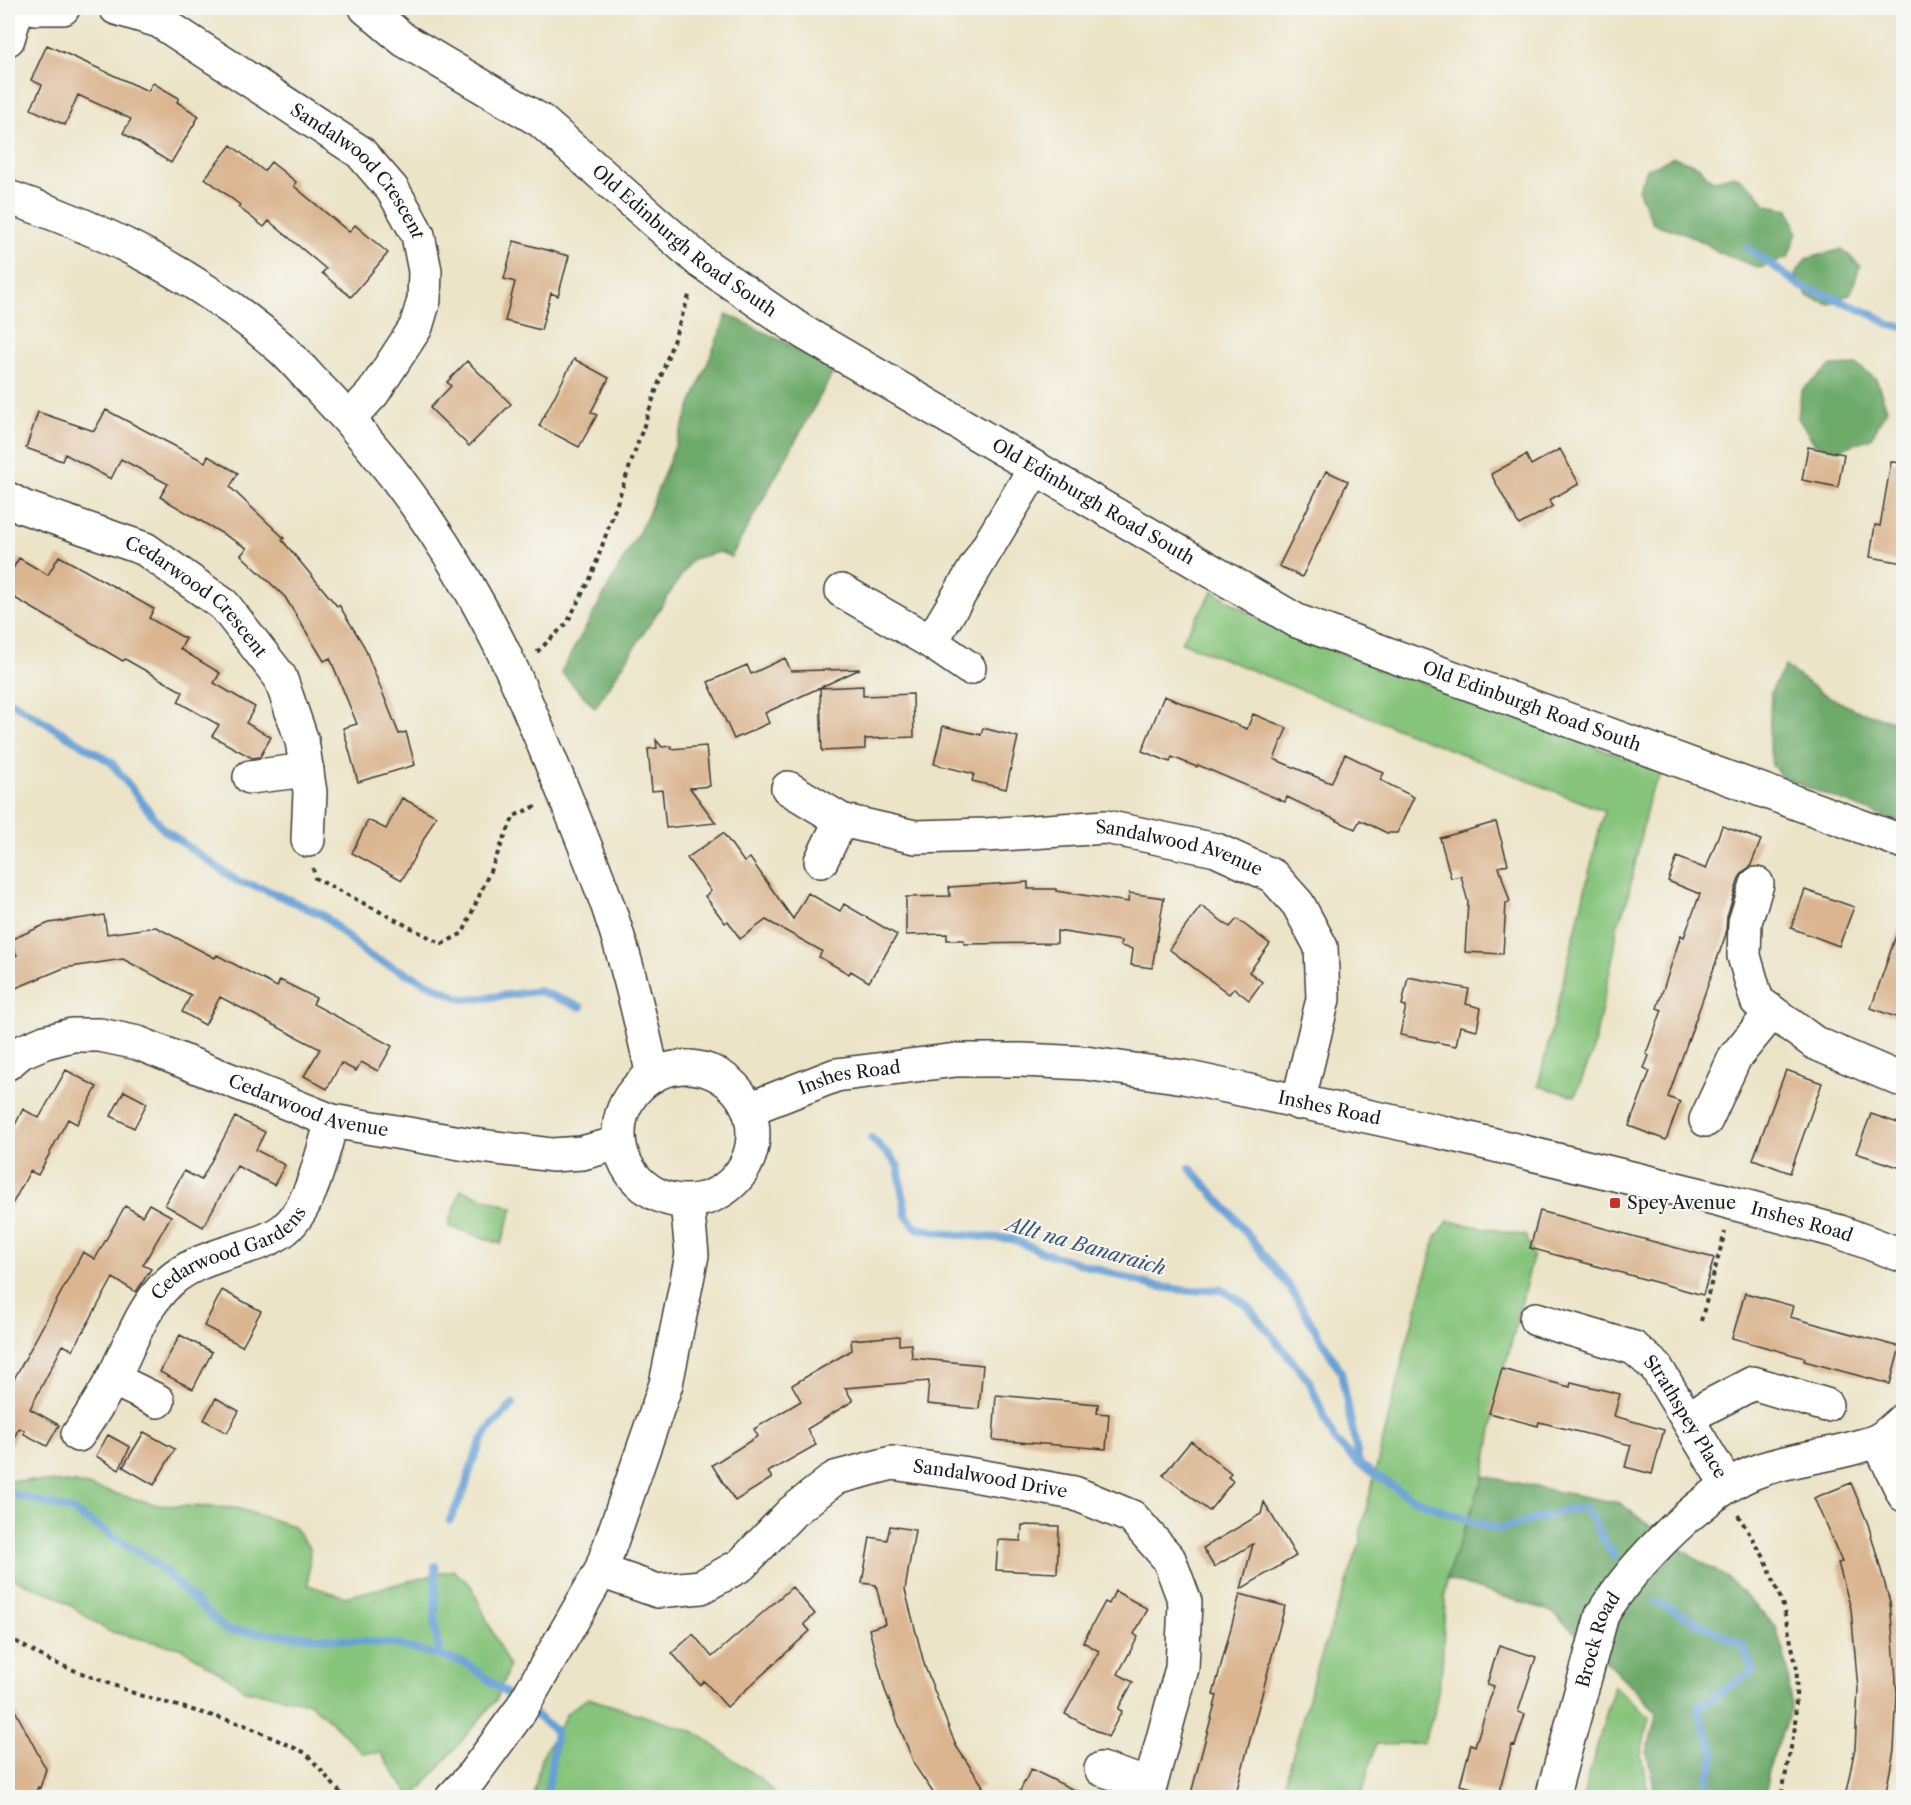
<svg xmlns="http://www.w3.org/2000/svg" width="1911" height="1805" font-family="'Libre Caslon Text',serif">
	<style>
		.green { fill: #87c47b; stroke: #52704c; stroke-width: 1.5 }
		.forest { fill: #6daa6b; stroke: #446344; stroke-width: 1.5 }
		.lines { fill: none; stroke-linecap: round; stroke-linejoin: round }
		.stream { stroke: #67a0d6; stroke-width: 8 }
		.building { fill: #dab590 }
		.minor-casing { stroke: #3b3a36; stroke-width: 36 }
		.path { stroke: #3b3a36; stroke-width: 4; stroke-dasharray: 4.5 4.5; stroke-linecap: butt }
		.minor { stroke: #fff; stroke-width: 33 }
		.poi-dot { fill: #c8321e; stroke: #f6f6f2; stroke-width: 2 }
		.labels { text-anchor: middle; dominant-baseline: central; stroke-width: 4.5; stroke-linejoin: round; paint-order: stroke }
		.street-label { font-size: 18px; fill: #1c1c1c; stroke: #f6f6f2 }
		.poi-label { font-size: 18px; fill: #1c1c1c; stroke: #f6f6f2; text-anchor: start }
		.water-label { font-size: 20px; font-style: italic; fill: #3e5770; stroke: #f6f6f2 }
	</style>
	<rect width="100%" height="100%" fill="#f6f6f2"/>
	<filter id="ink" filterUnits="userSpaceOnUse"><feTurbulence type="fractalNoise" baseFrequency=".0167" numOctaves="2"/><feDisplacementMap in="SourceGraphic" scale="12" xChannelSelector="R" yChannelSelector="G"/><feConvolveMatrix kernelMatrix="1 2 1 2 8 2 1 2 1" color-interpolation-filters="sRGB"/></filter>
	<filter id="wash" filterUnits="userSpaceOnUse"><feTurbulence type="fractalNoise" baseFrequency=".008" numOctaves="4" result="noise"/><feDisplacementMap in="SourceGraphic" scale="24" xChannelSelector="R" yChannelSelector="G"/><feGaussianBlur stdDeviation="1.35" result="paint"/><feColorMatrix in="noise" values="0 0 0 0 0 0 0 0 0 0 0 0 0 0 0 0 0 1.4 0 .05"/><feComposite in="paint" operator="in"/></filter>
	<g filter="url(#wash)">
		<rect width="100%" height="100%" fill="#ece4c7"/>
		<path class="green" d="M1213 591 1274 628 1663 772 1650 793 1627 901 1617 926 1615 947 1592 1054 1575 1096 1538 1086 1604 811 1181 642Z
			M461 1190 513 1208 501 1244 448 1226Z
			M1448 1221 1526 1236 1533 1256 1497 1400 1484 1476 1446 1579 1442 1668 1434 1714 1423 1743 1376 1744 1361 1797 1281 1798 1313 1680 1360 1543V1534L1407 1342 1436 1237Z
			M8 1480 76 1483 158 1505 236 1508 293 1526 310 1549 308 1585 345 1597 453 1570 471 1586 509 1667 496 1700 414 1797H411L381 1753H362L335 1725 309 1703 269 1694 245 1691 230 1679 183 1649 108 1631 55 1595 8 1577Z
			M1614 1686 1649 1717 1641 1755 1649 1797H1583Z
			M588 1698 695 1732 763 1781 777 1797H533L541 1758 567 1713Z"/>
		<path class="forest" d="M1674 157 1698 166 1712 181 1734 175 1753 188 1766 205 1789 209 1797 232 1788 258 1760 268 1718 252 1705 243 1684 233 1653 224 1638 189 1647 169Z
			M1842 249 1860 266 1851 293 1830 304 1808 297 1795 275 1806 259Z
			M727 314 790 345 834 371 731 557 720 552 692 559 595 708 561 672 647 517Z
			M1857 365 1876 379 1887 409 1871 438 1838 450 1815 444 1798 418 1801 391 1831 366Z
			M1785 666 1820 692 1853 709 1903 724V824L1783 778 1772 765 1769 741 1771 692Z
			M1484 1476 1560 1492 1620 1503 1677 1547 1729 1579 1776 1627 1788 1669 1791 1709 1767 1773V1797H1656L1647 1753 1657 1712 1596 1651 1550 1611 1446 1579Z"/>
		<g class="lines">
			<path class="stream" d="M1748 248 1802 287 1832 297 1878 317 1889 325 1904 327
				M8 700 111 762 163 829 237 881 264 889 323 915 369 956 462 999 484 998 539 991 581 1007
				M871 1138 891 1157 898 1166 906 1215 917 1228 948 1234 1012 1239 1042 1252 1153 1286 1190 1291 1220 1289 1246 1304 1309 1381 1335 1441 1359 1464 1409 1497 1475 1523 1500 1529 1571 1509 1585 1508 1614 1556
				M1190 1168 1233 1216 1290 1288 1341 1372 1359 1463
				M8 1493 71 1510 154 1562 226 1630 394 1644 466 1663 517 1701
				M450 1520 465 1488 473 1460 481 1442 489 1429 513 1404
				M435 1566C438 1595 430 1630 442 1657
				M1657 1602 1742 1645 1753 1671 1697 1708 1715 1755 1702 1798
				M527 1709 556 1731 547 1796 549 1798"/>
		</g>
		<g id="blocks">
			<path class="building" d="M47 45 148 91 153 83 179 98 177 102 199 116 171 163 123 133 131 119 78 95 65 125 31 109 42 85 31 80Z
				M231 145 264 171 271 162 296 182 294 186 349 232 355 225 388 253 351 297 322 273 326 269 269 221 264 227 238 207 240 205 205 178Z
				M514 241 569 256 558 296 551 293 541 330 505 321 515 282 504 279Z
				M574 359 609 378 591 412 597 415 579 447 539 426Z
				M467 361 511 404 469 446 430 408 451 386 447 382Z
				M106 410 205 462 208 456 238 473 230 487 284 538 282 540 337 606 339 605 364 646 399 734 406 732 415 765 358 782 343 728 357 724 330 658 324 661 285 597 241 555 247 548 160 497 168 484 121 459 111 479 65 454 62 461 26 448 38 412 94 431Z
				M1808 447 1844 454 1838 487 1802 480Z
				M1560 449 1579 484 1549 500 1553 506 1519 525 1491 474 1526 455 1531 465Z
				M1891 462 1904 463V563L1870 557 1875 525 1880 526Z
				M1326 471 1348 481 1302 577 1279 566Z
				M59 556 154 609 149 618 186 639 180 649 220 673 214 683 255 707 246 723 271 737 260 757 252 758 212 736 219 725 178 702 183 692 125 659 123 661 8 594V577L19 558 48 575Z
				M785 658 791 671 860 669 765 713 769 723 734 739 708 682 747 665 751 674Z
				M863 686V696L913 694 914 737 865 739V749L822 751 820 688Z
				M1164 696 1247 729 1253 714 1287 728 1274 759 1331 783 1345 754 1384 773 1380 780 1414 797 1397 833H1387L1360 820 1355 829 1287 797 1285 802 1198 765 1197 767 1172 757 1170 762 1142 751Z
				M943 726 981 735 983 728 1018 737 1006 789 972 781 974 774 934 764Z
				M656 740 662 747 671 746V749L706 746 710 786 690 788 716 823 666 828 662 790 652 791 648 749 657 748Z
				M402 798 436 816 402 880 352 853 368 820 386 829Z
				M1496 822 1508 864 1499 867 1510 902 1506 903 1503 954 1465 952 1468 902 1461 876 1451 878 1440 838Z
				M1722 826 1761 840 1750 867 1744 871 1739 878 1727 917 1726 934 1668 1097 1680 1102 1666 1140 1629 1126 1650 1071 1644 1068 1649 1056 1646 1054 1662 1010 1657 1008 1681 935 1684 937 1700 894 1668 881 1677 857 1706 869Z
				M723 833 744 862 750 858 793 919 808 893 840 911 844 904 897 935 869 982 851 971 849 974 819 957 822 951 766 920 740 939 728 921 725 923 705 896 711 891 687 858Z
				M1028 882V889H1056V891L1128 902 1129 893 1164 898 1152 968 1131 965 1133 949 1120 946 1121 941 1057 931V943L964 944V940H947V934L906 935V897L950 896 949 887Z
				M1805 890 1854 907 1839 946 1791 928Z
				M1201 906 1230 927 1237 919 1270 944 1249 972 1262 982 1249 1000 1234 988 1229 994 1169 949Z
				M104 915 107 934 156 927 215 958 217 955 277 987 280 980 316 998 313 1004 392 1046 378 1071 361 1062 356 1071 341 1063 327 1089 304 1076 320 1049 220 997 205 1025 182 1012 191 995 123 959 64 968 16 988 8 967V959L17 955 10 940 49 923Z
				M1900 924 1904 925V1020L1871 1008Z
				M1408 977 1469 989 1466 1004 1481 1008 1477 1030 1460 1026 1456 1046 1400 1035 1406 1006 1402 1005Z
				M66 1070 97 1087 77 1124 68 1119 38 1175 30 1171 8 1212V1139L23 1109 39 1118Z
				M1786 1070 1822 1083 1790 1173 1753 1159Z
				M124 1091 147 1103 134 1128 111 1116Z
				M1871 1114 1904 1125V1169L1856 1153Z
				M235 1117 265 1132 256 1150 285 1165 274 1185 237 1166 203 1227 165 1205 184 1171 201 1180Z
				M149 1204 171 1216 143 1265 151 1269 136 1292 113 1278 73 1350 63 1345 30 1409 59 1425 47 1446 24 1434 25 1431 19 1428 8 1450V1375L14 1379 83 1252 95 1259 125 1206 142 1216Z
				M1540 1211 1714 1258 1703 1295 1530 1248Z
				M222 1290 261 1311 242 1346 204 1326Z
				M1745 1293 1793 1306 1790 1317 1900 1347 1890 1384 1804 1361 1805 1358 1732 1338Z
				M180 1335 212 1352 193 1389 160 1372Z
				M899 1336V1345L911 1344 912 1358 983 1365 979 1409 927 1404 929 1381 845 1388 853 1401 807 1429 816 1445 768 1472 772 1478 735 1501 712 1465 758 1436 754 1429 801 1401 792 1385 852 1350 851 1340Z
				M1502 1369 1570 1387 1571 1382 1620 1394 1614 1416 1664 1430 1652 1474 1625 1467 1631 1445 1539 1422 1538 1426 1489 1413Z
				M996 1395 1098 1404 1097 1413 1109 1414 1106 1449 993 1440Z
				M216 1398 239 1411 227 1433 204 1420Z
				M144 1432 175 1449 154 1485 123 1467Z
				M108 1435 130 1447 119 1470 96 1456Z
				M1191 1441 1231 1473 1228 1477 1233 1481 1209 1511 1163 1475Z
				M1851 1483 1868 1524 1890 1602 1897 1693 1894 1750 1885 1797H1845L1855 1748 1858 1689 1851 1609 1838 1563 1842 1562 1814 1498Z
				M1264 1502 1296 1556 1241 1589 1253 1544 1214 1567 1203 1548 1261 1514Z
				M1022 1525 1059 1526 1057 1573 996 1570 998 1540 1021 1541Z
				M890 1526 915 1530 905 1590 925 1667 956 1746 983 1786 966 1797H936L915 1766 885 1690 869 1629 885 1624 876 1585 862 1583 870 1537 887 1540Z
				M792 1587 815 1614 804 1624 810 1631 727 1707 704 1681 700 1685 672 1653 693 1634 712 1657Z
				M1115 1591 1148 1609 1134 1634 1138 1637 1118 1674 1133 1682 1118 1709 1122 1711 1108 1737 1065 1714 1099 1651 1083 1642 1105 1602 1109 1604Z
				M1240 1594 1285 1606 1235 1797H1190L1217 1696 1213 1695Z
				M1499 1645 1536 1657 1518 1712 1525 1714 1515 1746 1512 1745 1498 1795 1460 1785 1471 1744 1475 1746 1494 1686 1487 1684Z
				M8 1697 46 1769 40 1788 38 1787 34 1797H8Z
				M1031 1769 1088 1797H1017Z"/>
		</g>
	</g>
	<g filter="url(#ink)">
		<use href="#blocks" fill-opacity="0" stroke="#3b3a36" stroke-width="1.5"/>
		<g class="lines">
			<g class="minor-casing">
				<g id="minor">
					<path d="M35 8H63"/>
					<path id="s1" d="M116 8 159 21 360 152 392 189 405 211 418 235 425 271 424 300 416 327 373 393 349 419"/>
					<path id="s2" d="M366 8 404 40 541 121 701 262 803 332 1297 621 1904 842"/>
					<path d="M8 39 17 8"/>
					<path d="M8 197C106 230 204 279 282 349 296 362 308 377 322 391 400 472 464 567 512 670 530 710 546 751 563 791 576 823 589 855 601 887 624 948 639 1012 653 1076"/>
					<path id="s3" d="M8 499 23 507 145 549 224 605 280 677 302 741 310 792 308 840"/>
					<path d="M842 591 931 642 969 668"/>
					<path d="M931 642 1035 468"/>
					<path d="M250 777 307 770"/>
					<path id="s4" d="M788 788 841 820 915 837 986 835 1106 827 1216 850 1273 876 1298 904 1321 947 1323 999 1298 1103"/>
					<path d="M821 861 841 820"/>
					<path d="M1757 884 1745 922 1744 956 1757 1001 1815 1043 1904 1081"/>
					<path id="s5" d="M8 1063 21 1052 45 1042 72 1035H100L138 1043 332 1121 466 1144 552 1155 582 1153 619 1143"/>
					<circle cx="686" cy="1134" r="67"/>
					<path id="s6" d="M749 1109 836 1075 956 1060H1022L1085 1063 1184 1077 1441 1132 1718 1199 1840 1232 1904 1256"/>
					<path d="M1706 1120 1735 1057 1772 1012"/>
					<path id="s7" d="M1536 1319 1634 1348 1656 1367 1727 1485"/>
					<path d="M113 1379 158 1401"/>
					<path d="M1688 1417 1753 1383 1826 1405"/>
					<path id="s8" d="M78 1435C90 1417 102 1399 112 1380 130 1347 140 1309 169 1282 186 1266 209 1259 230 1252 248 1246 270 1241 285 1229 312 1206 322 1153 332 1121"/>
					<path d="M1878 1440 1904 1495"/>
					<path id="s9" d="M601 1571 658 1591 701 1587 741 1565 792 1512 835 1478 892 1463 962 1473 1074 1493 1132 1517 1169 1559 1185 1602 1182 1668 1147 1798"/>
					<path d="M1101 1769 1150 1785"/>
					<path d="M452 1798 470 1779 520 1711 601 1571 666 1384 692 1255 687 1202"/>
					<path id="s10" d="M1552 1798 1602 1615C1632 1565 1707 1487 1763 1469 1794 1459 1826 1456 1857 1447 1864 1445 1873 1443 1879 1440 1888 1434 1896 1426 1904 1419"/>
				</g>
			</g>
			<path class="path" d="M537 652 567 623 592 575 690 293
				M313 868 315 878 442 944 463 933 514 816 536 806
				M1701 1321 1725 1232
				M1738 1515 1765 1559 1782 1602 1797 1669 1795 1727 1781 1798
				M8 1637 50 1661 139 1695 242 1724 306 1753 345 1798"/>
			<use href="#minor" class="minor"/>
		</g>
	</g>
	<rect class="poi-dot" x="1609" y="1197" width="12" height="12" rx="3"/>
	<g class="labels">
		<g class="street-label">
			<text stroke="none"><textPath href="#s1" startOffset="297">Sandalwood Crescent</textPath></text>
			<text stroke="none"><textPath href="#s2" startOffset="396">Old Edinburgh Road South</textPath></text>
			<text stroke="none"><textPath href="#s2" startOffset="882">Old Edinburgh Road South</textPath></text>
			<text stroke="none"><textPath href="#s3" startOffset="216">Cedarwood Crescent</textPath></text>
			<text stroke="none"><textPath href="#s2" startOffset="1368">Old Edinburgh Road South</textPath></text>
			<text stroke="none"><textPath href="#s4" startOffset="405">Sandalwood Avenue</textPath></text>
			<text stroke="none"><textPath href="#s6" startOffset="106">Inshes Road</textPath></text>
			<text stroke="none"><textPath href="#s5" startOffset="320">Cedarwood Avenue</textPath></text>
			<text stroke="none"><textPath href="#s6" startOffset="592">Inshes Road</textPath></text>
			<text stroke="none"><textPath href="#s6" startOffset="1078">Inshes Road</textPath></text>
			<text stroke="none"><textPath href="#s8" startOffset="246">Cedarwood Gardens</textPath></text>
			<text stroke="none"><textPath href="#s7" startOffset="189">Strathspey Place</textPath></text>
			<text stroke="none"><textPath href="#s9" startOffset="436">Sandalwood Drive</textPath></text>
			<text stroke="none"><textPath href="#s10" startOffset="165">Brock Road</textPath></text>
		</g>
		<g class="poi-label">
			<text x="1627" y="1203">Spey Avenue</text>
		</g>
		<g class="water-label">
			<text transform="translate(1086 1246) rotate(16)">Allt na Banaraich</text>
		</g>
	</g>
	<rect width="1911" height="1805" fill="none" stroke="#f6f6f2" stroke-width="30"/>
</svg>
